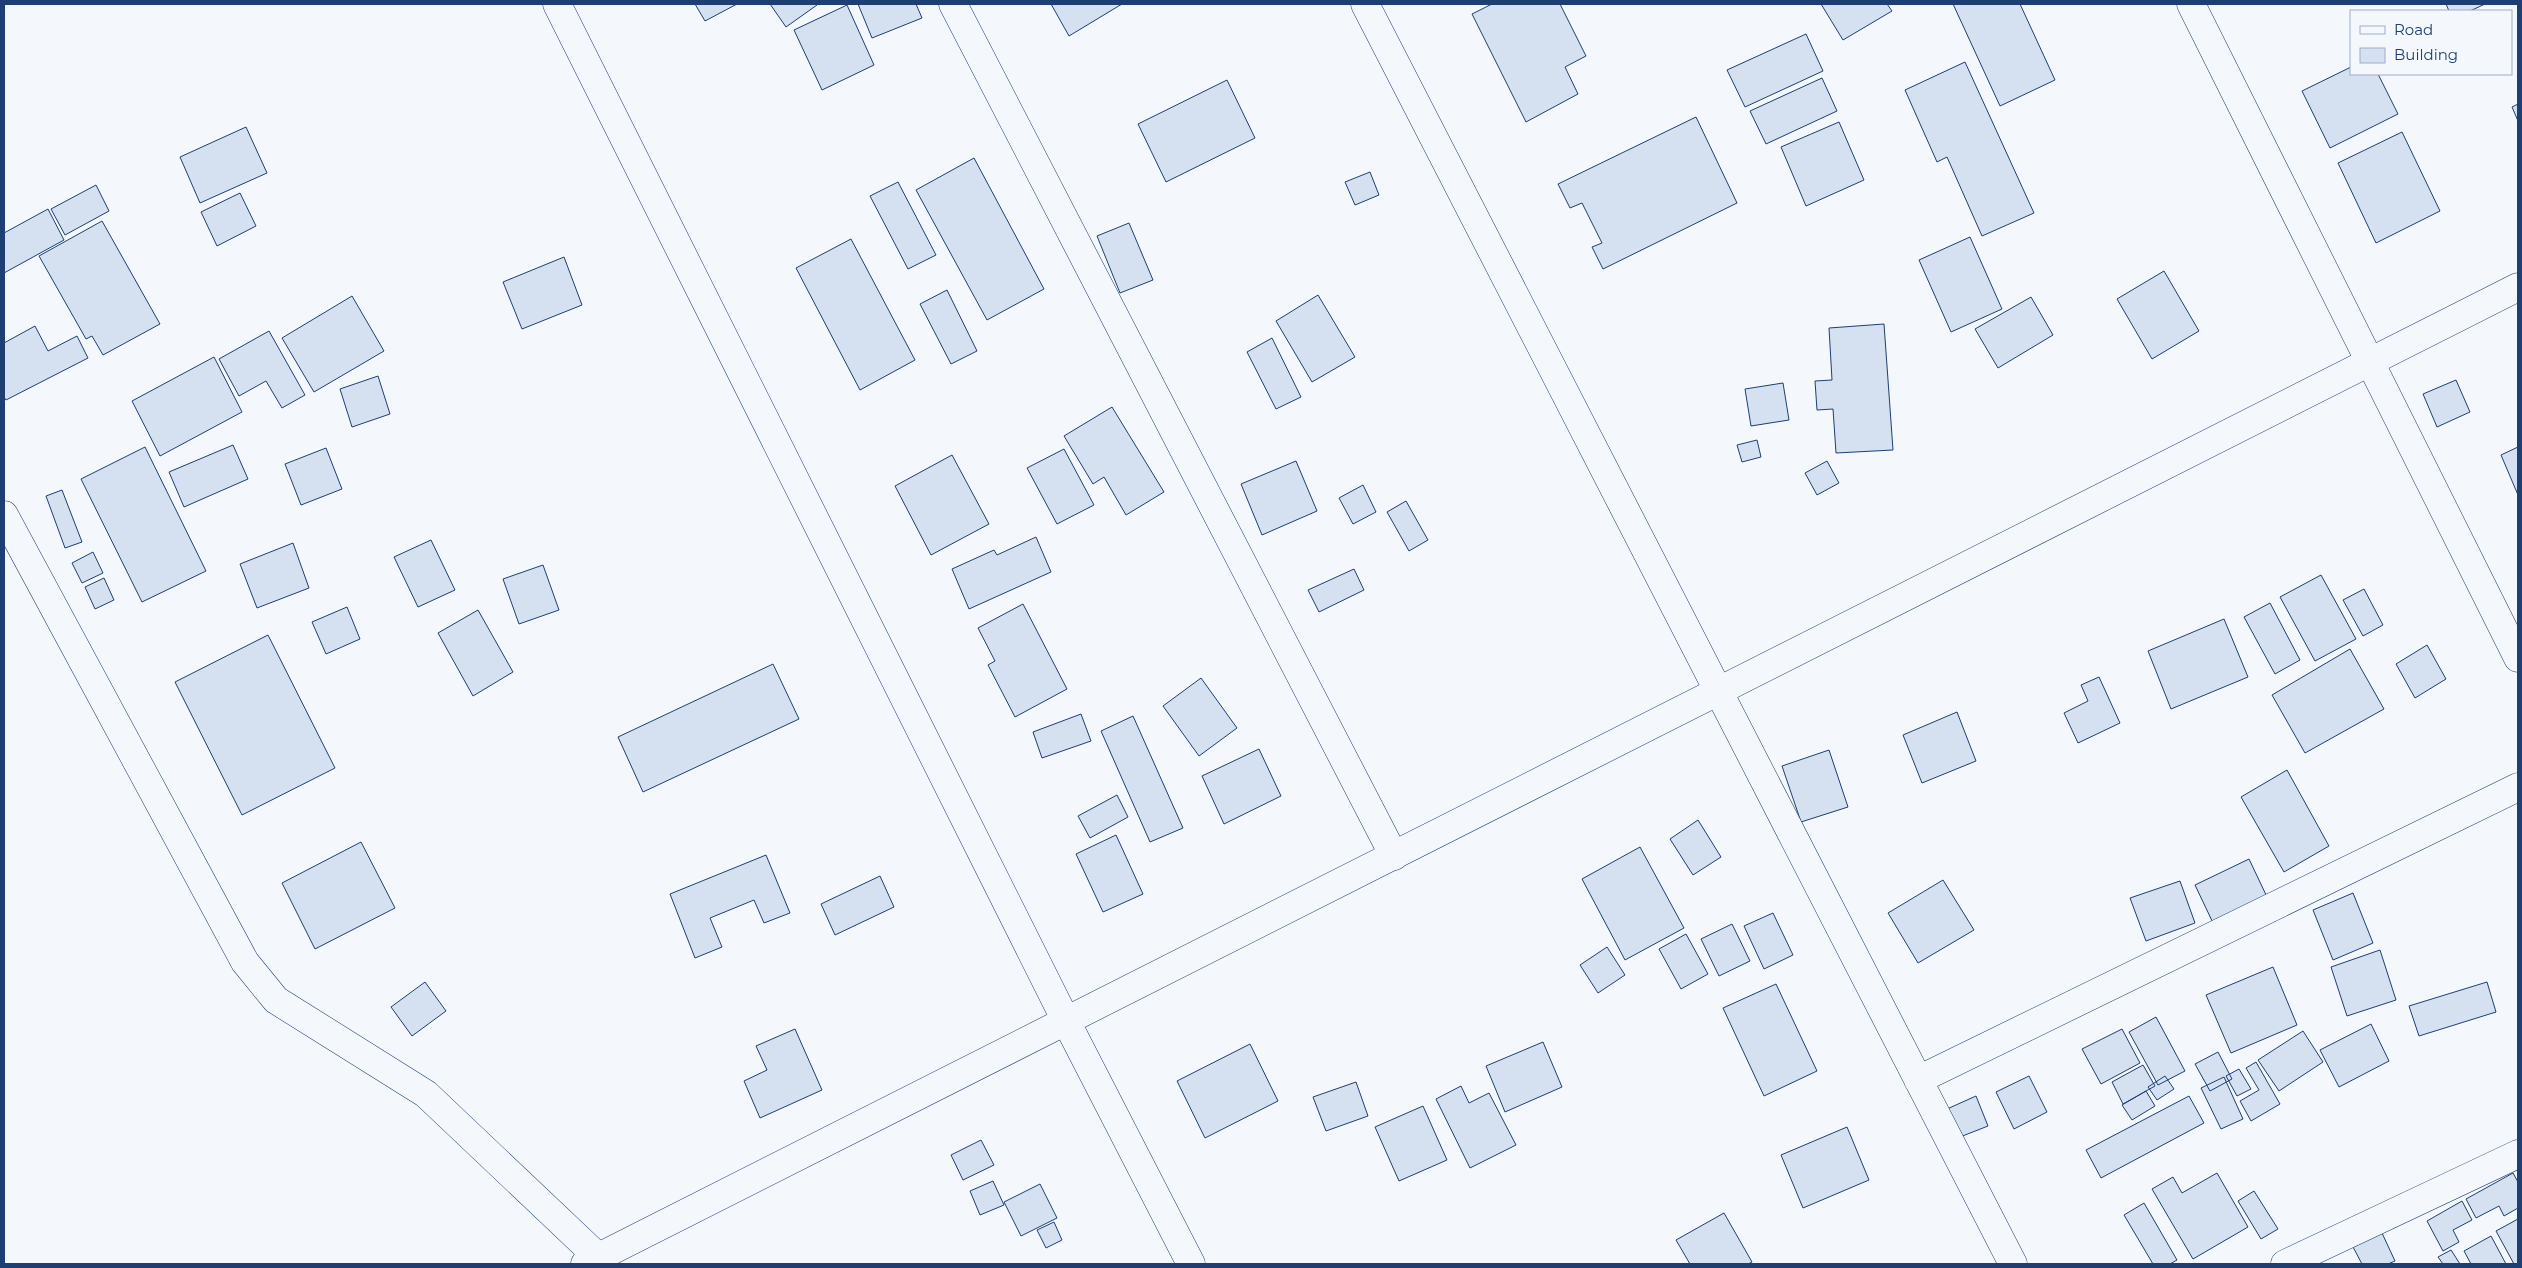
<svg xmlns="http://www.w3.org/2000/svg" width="2522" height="1268" font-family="Montserrat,sans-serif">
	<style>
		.building { fill: #d5e0f0; stroke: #1d3f73 }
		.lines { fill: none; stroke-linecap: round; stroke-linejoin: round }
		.street-casing { stroke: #1d3f73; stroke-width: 29 }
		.secondary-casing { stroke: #1d3f73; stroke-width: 29 }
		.street { stroke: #f4f7fb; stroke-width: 28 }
		.secondary { stroke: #f4f7fb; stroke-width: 28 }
	</style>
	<rect width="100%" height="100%" fill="#f4f7fb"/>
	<path class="building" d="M695 4H737L705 21Z
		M770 4H816L817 5 786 27Z
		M858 4H916L922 18 872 38Z
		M1051 4H1122L1069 36Z
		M1492 4H1560L1586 56 1565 67 1578 94 1526 122 1472 14Z
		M1821 4H1887L1892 11 1843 40Z
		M1953 4H2020L2055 80 2000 106Z
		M2446 4H2485L2470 11H2449Z
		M847 5 874 65 822 90 794 30Z
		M1806 34 1823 71 1745 107 1727 70Z
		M1965 62 2034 213 1982 236 1947 157 1937 162 1905 90Z
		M2351 67V74H2378L2398 114 2330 148 2302 91Z
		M1822 78 1837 111 1766 144 1750 111Z
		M1227 80 1255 138 1166 182 1138 124Z
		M2518 104V121L2512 107Z
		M1696 117 1737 203 1603 269 1592 247 1602 243 1582 203 1570 208 1558 184Z
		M1839 122 1864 180 1806 206 1781 147Z
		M246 127 267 173 200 203 180 157Z
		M2402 132 2440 211 2376 243 2338 163Z
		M974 158 1044 289 987 320 916 190Z
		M1370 172 1379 195 1355 205 1345 182Z
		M898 182 936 255 908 269 870 196Z
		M96 185 109 211 65 235 51 209Z
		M240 193 256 226 217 246 201 212Z
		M48 209 64 240 4 273V233Z
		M102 221 160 324 103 355 92 336 86 339 39 256Z
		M1129 223 1153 280 1120 293 1097 236Z
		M1970 237 2002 309 1951 332 1919 260Z
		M851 239 915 360 860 390 796 268Z
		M564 257 582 305 522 329 503 282Z
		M2164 271 2199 331 2152 359 2117 299Z
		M947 290 977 351 951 364 920 304Z
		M1318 295 1355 357 1312 382 1276 321Z
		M352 296 384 351 314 392 282 338Z
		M2031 297 2053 335 1998 368 1975 329Z
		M1884 324 1893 450 1836 453 1833 409 1817 410 1815 381 1832 380 1829 328Z
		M35 326 48 351 77 336 88 358 6 400 4 397V343Z
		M269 331 305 395 282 408 266 381 239 396 219 359Z
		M1272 338 1301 397 1276 409 1247 352Z
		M214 357 242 412 160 456 132 401Z
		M378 376 390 414 352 427 340 389Z
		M2456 380 2470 412 2437 427 2423 394Z
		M1783 383 1789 420 1751 426 1745 389Z
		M1112 407 1164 492 1126 515 1104 477 1093 484 1064 436Z
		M1757 440 1761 457 1742 462 1737 445Z
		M233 445 248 479 184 507 169 472Z
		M145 447 206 571 142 602 81 479Z
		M2518 447V495L2501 455Z
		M326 448 342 489 301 505 285 464Z
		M1064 449 1094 505 1057 524 1027 468Z
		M952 455 989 524 931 555 895 486Z
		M1296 461 1317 511 1262 535 1241 484Z
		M1827 461 1839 483 1817 495 1805 473Z
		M1363 485 1376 512 1353 524 1339 498Z
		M62 490 82 542 65 548 46 496Z
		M1406 501 1428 540 1409 551 1387 512Z
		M1036 537 1051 572 969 609 952 569 994 550 997 555Z
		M431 540 455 590 418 607 394 557Z
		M293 543 309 588 257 608 240 564Z
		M93 552 103 573 82 583 72 563Z
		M543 565 559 610 519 624 503 579Z
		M1354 569 1364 590 1319 612 1308 590Z
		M2321 575 2356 639 2315 661 2280 597Z
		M104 578 114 600 95 609 85 587Z
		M2364 589 2383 625 2363 636 2343 600Z
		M2270 603 2300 660 2275 674 2244 617Z
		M1023 604 1067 689 1015 717 988 665 995 661 978 628Z
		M347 607 360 639 326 654 312 622Z
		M478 610 513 672 473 696 438 633Z
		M2224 619 2248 677 2171 709 2148 651Z
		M268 635 335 768 242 815 175 682Z
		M2427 645 2446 679 2415 698 2396 664Z
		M2350 649 2384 709 2305 753 2272 695Z
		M773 664 799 719 643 792 618 737Z
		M2099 677 2120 723 2078 743 2064 713 2088 701 2081 685Z
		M1201 678 1237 728 1199 756 1163 706Z
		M1957 712 1976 761 1922 783 1903 735Z
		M1081 714 1091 741 1042 758 1033 732Z
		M1133 716 1183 828 1150 842 1101 731Z
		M1259 749 1281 796 1224 824 1202 776Z
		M1829 750 1848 807 1801 822 1782 766Z
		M2287 770 2329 846 2284 872 2241 797Z
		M1117 795 1128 817 1090 838 1078 816Z
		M1698 820 1721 857 1693 875 1670 839Z
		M1116 835 1143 894 1103 912 1076 854Z
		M361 842 395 908 315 949 282 883Z
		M1640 847 1684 928 1625 960 1582 879Z
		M766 855 790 913 764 923 754 900 710 918 722 947 695 958 670 894Z
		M2249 859 2268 899 2214 925 2195 885Z
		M880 876 894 907 835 935 821 904Z
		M1943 880 1974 930 1918 963 1888 913Z
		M2180 881 2195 923 2146 941 2130 898Z
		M2353 893 2373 943 2333 960 2313 910Z
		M1773 913 1793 955 1764 969 1744 926Z
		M1732 924 1750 961 1719 976 1701 939Z
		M1686 934 1708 974 1681 989 1659 949Z
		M1607 947 1625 975 1598 993 1580 965Z
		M2380 950 2396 1000 2347 1016 2331 967Z
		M2273 967 2297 1025 2231 1053 2206 995Z
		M425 982 446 1011 412 1036 391 1007Z
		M2487 982 2496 1012 2419 1036 2409 1006Z
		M1776 984 1817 1071 1764 1096 1723 1008Z
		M2156 1017 2185 1071 2158 1085 2129 1032Z
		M2371 1024 2389 1061 2339 1087 2320 1050Z
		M795 1029 822 1090 760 1118 744 1081 767 1070 756 1046Z
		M2122 1029 2140 1063 2101 1084 2082 1049Z
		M2303 1031 2323 1062 2279 1091 2258 1060Z
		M1543 1042 1562 1087 1505 1112 1486 1066Z
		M1250 1044 1278 1101 1205 1138 1177 1081Z
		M2218 1052 2232 1079 2210 1091 2195 1064Z
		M2256 1062 2280 1104 2251 1121 2240 1101 2259 1090 2246 1068Z
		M2143 1065 2155 1086 2123 1104 2112 1082Z
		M2239 1069 2251 1089 2237 1096 2226 1076Z
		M2029 1076 2047 1112 2014 1129 1996 1092Z
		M2165 1076 2174 1089 2157 1100 2148 1087Z
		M2224 1077 2243 1119 2221 1129 2201 1088Z
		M1356 1082 1368 1116 1326 1131 1313 1097Z
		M1461 1086 1469 1103 1489 1093 1516 1145 1470 1168 1436 1099Z
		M2146 1091 2155 1106 2132 1120 2122 1105Z
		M1976 1096 1988 1126 1960 1137 1947 1109Z
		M2189 1096 2204 1123 2101 1178 2086 1150Z
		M1423 1106 1447 1160 1399 1181 1375 1127Z
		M1847 1127 1869 1180 1803 1208 1781 1155Z
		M981 1140 994 1165 963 1180 951 1155Z
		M2217 1173 2248 1227 2193 1259 2152 1189 2173 1177 2182 1193Z
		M2513 1173 2518 1182V1208L2504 1216 2499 1206 2476 1218 2466 1199Z
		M993 1181 1004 1205 980 1215 970 1191Z
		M1040 1184 1057 1218 1021 1236 1004 1202Z
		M2254 1191 2278 1229 2261 1239 2238 1201Z
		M2462 1201 2472 1220 2453 1230 2459 1242 2443 1251 2427 1221Z
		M2144 1203 2177 1260 2170 1264H2153L2124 1215Z
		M1724 1213 1752 1262 1748 1264H1690L1676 1240Z
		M2518 1219V1264H2514L2496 1231Z
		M1054 1222 1062 1240 1046 1248 1037 1230Z
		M2382 1233 2395 1261 2388 1264H2362L2353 1247Z
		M2491 1236 2506 1264H2471L2464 1251Z
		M2451 1250 2460 1264H2443L2438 1257Z"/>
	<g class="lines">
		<g class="street-casing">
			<path id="street" d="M953 4 1394 856
				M1365 4 2013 1264
				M2191 4 2518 658
				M4 515 245 962 276 1000 426 1094 598 1257
				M1918 1080 2518 787
				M2285 1264 2518 1154"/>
		</g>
		<g class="secondary-casing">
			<path id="secondary" d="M557 4 1066 1021 1191 1264
				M585 1264 2518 287"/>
		</g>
		<use href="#street" class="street"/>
		<use href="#secondary" class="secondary"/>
	</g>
	<rect width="2522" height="1268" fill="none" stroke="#1d3f73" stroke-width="10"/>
	<rect x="2350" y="10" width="162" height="65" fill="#f4f7fb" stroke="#9eadc5"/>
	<rect x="2360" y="26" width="25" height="8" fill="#f4f7fb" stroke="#9eadc5"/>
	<text x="2394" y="35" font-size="15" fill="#1d3f73">Road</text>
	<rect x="2360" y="48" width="25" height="15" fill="#d5e0f0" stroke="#9eadc5"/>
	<text x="2394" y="60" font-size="15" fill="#1d3f73">Building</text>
</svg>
